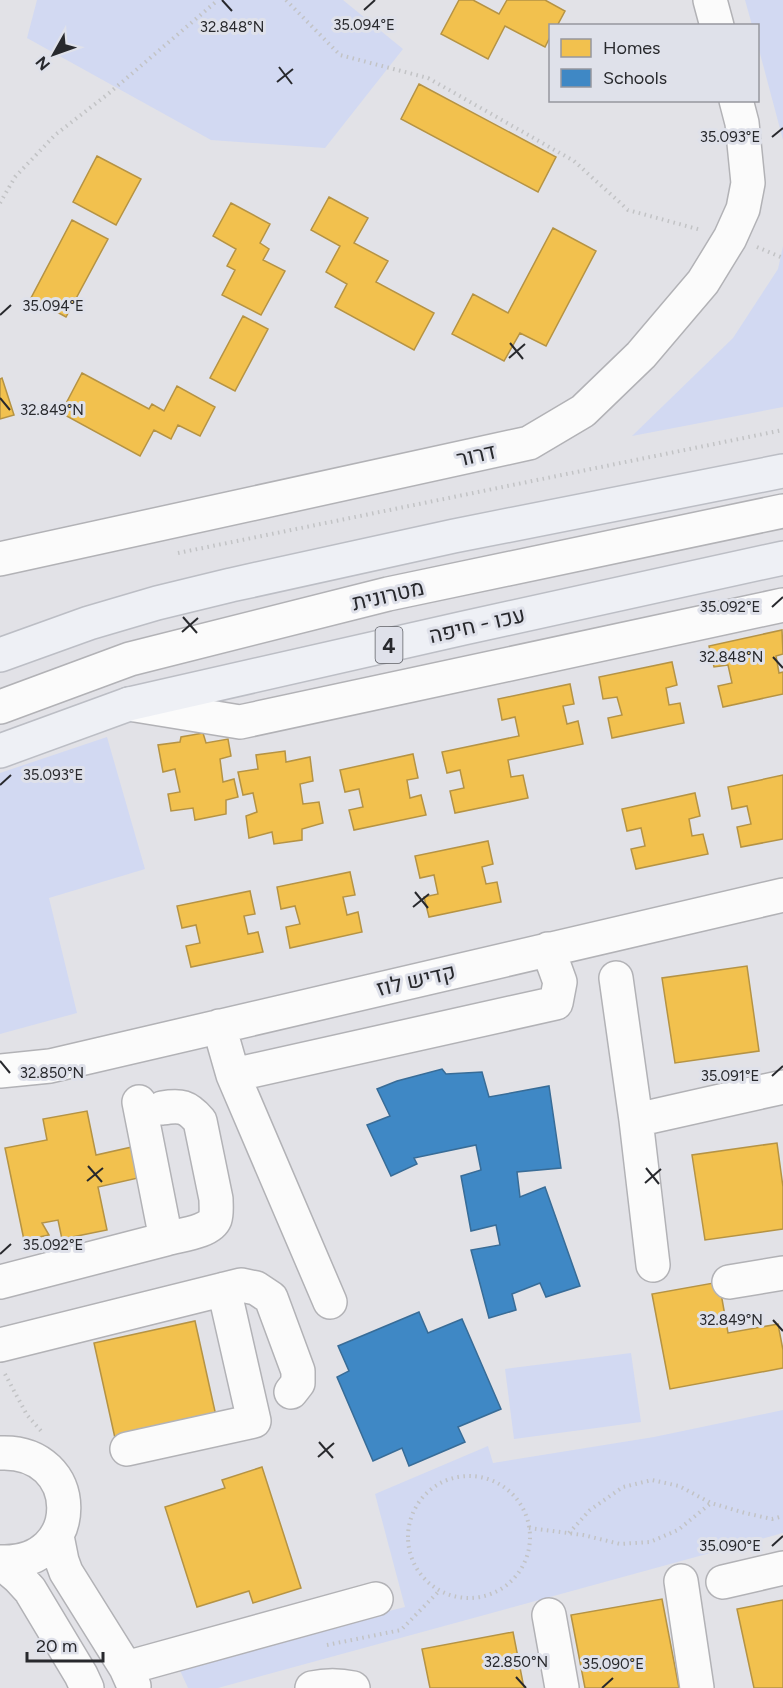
<svg xmlns="http://www.w3.org/2000/svg" width="783" height="1688" font-family="Figtree,Heebo,sans-serif">
	<style>
		.green { fill: #d2d9f2 }
		.homes { fill: #f2c14e; stroke: #b59344; stroke-width: 1.5 }
		.schools { fill: #3f88c5; stroke: #386c97; stroke-width: 1.5 }
		.lines { fill: none; stroke-linecap: round; stroke-linejoin: round }
		.minor-casing { stroke: #b2b2b6; stroke-width: 36 }
		.highway-casing { stroke: #bcbec5; stroke-width: 36 }
		.path { stroke: #c2c3c5; stroke-width: 4; stroke-dasharray: 1.5 4.5; stroke-linecap: butt }
		.minor { stroke: #fbfbfb; stroke-width: 33 }
		.highway { stroke: #eef0f5; stroke-width: 33 }
		.ticks { fill: none; stroke: #28292d; stroke-width: 2 }
		.labels { text-anchor: middle; dominant-baseline: central; stroke-width: 6; stroke-linejoin: round; paint-order: stroke }
		.shield { fill: #dfe1ea; stroke: #5f6066; stroke-width: 1.5 }
		.shield-label { font-size: 21px; font-weight: bold; fill: #28292d }
		.street-label { font-size: 22px; fill: #28292d; stroke: #dfe1ea }
		.ticks-label { font-size: 15px; text-anchor: middle; fill: #28292d; stroke: #dfe1ea; stroke-width: 6; stroke-linejoin: round; paint-order: stroke }
	</style>
	<rect width="100%" height="100%" fill="#e2e2e7"/>
	<path class="green" d="M37 0H343L403 49 325 148 211 140 27 38Z
		M745 0H783V140L758 46V26L752 25Z
		M783 246V407L632 436 733 338 778 269Z
		M107 737 145 869 49 898 77 1013 0 1034V773Z
		M631 1353 641 1422 514 1439 505 1369Z
		M783 1410V1533L218 1688H188L177 1664 405 1607 375 1494 488 1446 493 1463 654 1437Z"/>
	<path class="homes" d="M459 0H473L499 14 507 0H545L565 11 557 26H550V37L545 47 505 26 488 59 441 34Z
		M419 84 556 157 538 192 401 119Z
		M97 156 141 179 116 225 73 202Z
		M329 197 368 218 354 243 388 261 376 282 434 313 414 350 335 307 347 284 326 272 340 246 311 230Z
		M231 203 270 224 260 243 269 249 263 260 285 271 261 315 222 295 235 270 227 266 236 249 213 236Z
		M72 220 108 239 66 317 31 298Z
		M553 228 596 251 546 346 520 333 504 361 452 334 473 294 508 313Z
		M243 316 268 329 235 391 210 378Z
		M82 373 149 409 152 404 164 411 177 386 215 407 200 436 178 425 171 439 154 430 140 456 61 413Z
		M2 378 14 415 0 419V379Z
		M782 630 783 654 776 656 779 673 783 672V694L723 707 718 686 732 683 728 665 714 667 709 646Z
		M672 662 677 685 666 688 669 705 680 703 684 723 612 738 608 718 622 715 617 697 603 699 599 677Z
		M570 684 574 704 563 706 567 724 578 721 583 744 508 760 511 777 523 775 528 798 455 813 450 791 464 788 460 770 447 773 442 752 519 736 515 717 502 720 498 699Z
		M203 733 206 743 228 739 231 756 220 759 223 782 234 779 238 797 226 800V814L195 820 193 808 171 811 168 794 180 792 175 769 163 772 158 745 180 742 181 737Z
		M285 751 286 762 310 757 313 781 300 784 303 804 319 802 323 823 302 829V840L274 844 272 832 249 838 246 816 257 812 253 793 243 795 238 772 258 769 256 755Z
		M413 754 418 778 407 780 410 798 421 795 426 815 354 830 349 810 363 807 359 789 345 792 340 770Z
		M783 775V839L741 847 737 827 751 824 747 806 732 809 728 787Z
		M695 793 700 816 689 819 692 836 703 834 708 854 636 869 631 849 645 846 641 828 627 831 622 809Z
		M488 841 493 864 482 867 486 884 497 882 501 902 429 917 424 897 438 894 434 875 420 878 415 856Z
		M350 872 355 895 343 897 347 915 358 912 362 932 290 948 286 927 300 924 295 906 281 909 277 887Z
		M250 891 255 914 244 916 248 934 258 932 263 952 191 967 186 946 200 943 196 925 182 928 177 906Z
		M747 966 759 1051 675 1063 662 978Z
		M87 1111 96 1155 132 1147 138 1178 98 1187 107 1230 62 1239 58 1220 42 1223 49 1235 24 1240 5 1148 47 1140 43 1119Z
		M777 1143 783 1187V1229L705 1240 692 1155Z
		M719 1282 728 1333 778 1324 783 1350V1368L670 1389 652 1294Z
		M195 1321 216 1416 115 1438 94 1343Z
		M262 1467 301 1588 253 1603 249 1591 197 1607 165 1507 225 1488 222 1480Z
		M662 1599 679 1688H585L571 1615Z
		M783 1600V1688H754L737 1609Z
		M513 1632 524 1688H430L422 1649Z"/>
	<path class="schools" d="M442 1069 446 1074 482 1072 489 1097 549 1086 561 1168 517 1172 520 1197 545 1187 580 1286 546 1297 540 1283 512 1294 516 1310 489 1318 471 1250 500 1245 496 1225 471 1231 461 1176 481 1170 476 1145 414 1158 417 1164 391 1176 367 1125 390 1116 377 1089 397 1081Z
		M419 1312 428 1333 462 1319 501 1409 458 1427 465 1442 409 1466 402 1448 373 1461 337 1377 349 1371 338 1346Z"/>
	<g class="lines">
		<g class="minor-casing">
			<path id="minor" d="M710 0 717 26
				M0 559 529 443 583 411 641 355 703 282 730 238 743 209 748 183 742 123 736 100
				M129 704 240 722 783 605
				M0 707 130 659 388 594 783 511
				M616 978 636 1120 653 1265
				M219 1026 233 1075 330 1302
				M0 1071 50 1066 783 895
				M233 1075 556 1003 560 982 548 949
				M162 1108C181 1105 187 1106 200 1121L216 1199C216 1206 217 1213 215 1219 210 1232 179 1235 166 1239
				M636 1120 783 1087
				M0 1282 166 1239 139 1102
				M729 1282 783 1273
				M0 1345 241 1285 256 1288 271 1298 298 1371V1383L291 1392
				M127 1449 254 1421 224 1289
				M0 1453C84 1449 86 1566 0 1562
				M57 1536 62 1561 66 1572 126 1668 134 1686
				M0 1562 19 1578 30 1590 81 1675 87 1688
				M681 1581 697 1688
				M723 1582 783 1568
				M549 1615 562 1688
				M126 1668 376 1599
				M312 1688C326 1685 339 1685 353 1688"/>
		</g>
		<g class="highway-casing">
			<path id="highway" d="M0 655 89 623 157 603 231 585 454 536 783 471
				M0 751 129 704 464 628 783 558"/>
		</g>
		<path class="path" d="M286 0 340 55 428 78 574 161 628 210 701 230
			M0 203 15 177 55 135 108 94 218 0
			M757 247 783 258
			M178 553 783 430
			M5 1374 27 1415 41 1431
			M408 1537a61 61 0 1 1 122 0a61 61 0 1 1-122 0Z
			M529 1528 583 1535 620 1544 650 1542 678 1530 711 1503
			M569 1533 590 1510 623 1487 652 1480 679 1486 711 1503 745 1513 772 1519 783 1516
			M327 1645 401 1630 440 1590"/>
		<use href="#minor" class="minor"/>
		<use href="#highway" class="highway"/>
	</g>
	<path class="ticks" d="M222 0 232 11M364 10 375 0M279 67 292 84M277 82 293 69M772 137 783 128M0 315 11 305M510 343 523 359M509 358 525 344M0 398 10 410M772 607 783 597M183 617 197 633M182 632 198 618M773 657 783 668M0 785 11 775M415 892 428 908M413 907 429 894M0 1061 10 1073M772 1076 783 1066M88 1166 102 1182M646 1168 659 1184M87 1181 103 1168M645 1183 661 1169M0 1254 11 1244M773 1320 783 1331M319 1442 333 1458M318 1457 334 1443M772 1546 783 1536M516 1677 526 1688M602 1688 613 1678"/>
	<g class="labels">
		<rect class="shield" x="375.5" y="627" width="27" height="36" rx="4.5"/>
		<g class="shield-label">
			<text x="389" y="645">4</text>
		</g>
		<g class="street-label">
			<text transform="translate(476 455) rotate(-13)">דרור</text>
			<text transform="translate(388 595) rotate(-13)">מטרונית</text>
			<text transform="translate(477 625) rotate(-13)">עכו - חיפה</text>
			<text transform="translate(416 980) rotate(-13)">קדיש לוז</text>
		</g>
	</g>
	<g class="ticks-label">
		<text x="364" y="30">35.094°E</text>
		<text x="232" y="32">32.848°N</text>
		<text x="730" y="142">35.093°E</text>
		<text x="53" y="311">35.094°E</text>
		<text x="52" y="415">32.849°N</text>
		<text x="730" y="612">35.092°E</text>
		<text x="731" y="662">32.848°N</text>
		<text x="53" y="780">35.093°E</text>
		<text x="52" y="1078">32.850°N</text>
		<text x="730" y="1081">35.091°E</text>
		<text x="53" y="1250">35.092°E</text>
		<text x="731" y="1325">32.849°N</text>
		<text x="730" y="1551">35.090°E</text>
		<text x="516" y="1667">32.850°N</text>
		<text x="613" y="1669">35.090°E</text>
	</g>
	<rect x="549" y="24" width="210" height="78" fill="#dfe1ea" stroke="#96979e" stroke-width="1.5"/>
	<rect x="561" y="39" width="30" height="18" fill="#f2c14e" stroke="#96979e" stroke-width="1.5"/>
	<text x="603" y="54" font-size="18" fill="#28292d">Homes</text>
	<rect x="561" y="69" width="30" height="18" fill="#3f88c5" stroke="#96979e" stroke-width="1.5"/>
	<text x="603" y="84" font-size="18" fill="#28292d">Schools</text>
	<g transform="translate(54 54) rotate(230)" stroke="#dfe1ea" stroke-width="4.5" paint-order="stroke">
	<path d="M0-4.5L10 22L0 15L-10 22Z" fill="#28292d"/>
	<text y="-9" font-size="16" font-weight="bold" text-anchor="middle" fill="#28292d">N</text>
	</g>
	<path d="M27 1652v9h76v-9" fill="none" stroke="#28292d" stroke-width="3"/>
	<text x="36" y="1652" font-size="18" fill="#28292d" stroke="#dfe1ea" stroke-width="4.5" paint-order="stroke">20 m</text>
</svg>
